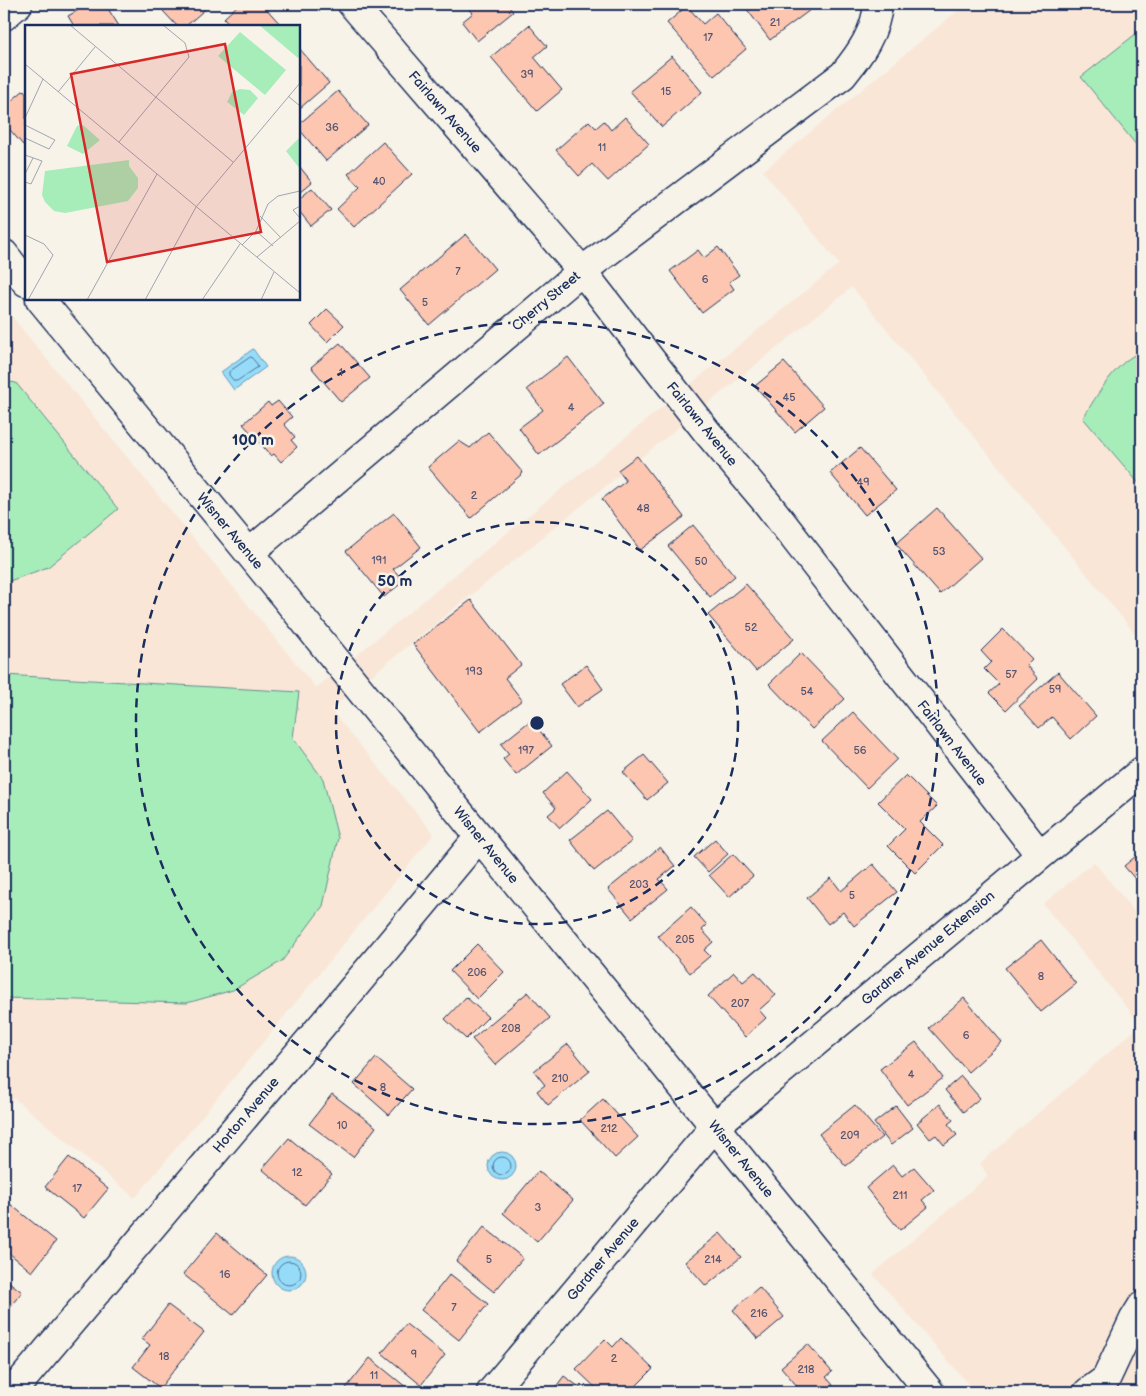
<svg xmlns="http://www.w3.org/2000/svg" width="1146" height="1396" font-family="'Balsamiq Sans',sans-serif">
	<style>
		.built { fill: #f9e6d7 }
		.green { fill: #a7edba; stroke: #618e8c }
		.water { fill: #96dcf8; stroke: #6597ba }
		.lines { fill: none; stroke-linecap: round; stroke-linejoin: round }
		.shore { stroke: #4c749c; stroke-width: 1 }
		.building { fill: #fdc6b0; stroke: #1b2f5e }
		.minor-casing { stroke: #1b2f5e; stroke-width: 31 }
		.minor { stroke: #f7f3e8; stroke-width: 28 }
		.ring { fill: none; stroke: #1b2f5e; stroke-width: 2.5; stroke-dasharray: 9 6 }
		.labels { text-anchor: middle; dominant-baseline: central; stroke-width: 5; stroke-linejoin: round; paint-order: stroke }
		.number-label { font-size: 11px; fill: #545572 }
		.street-label { font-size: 14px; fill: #1b2f5e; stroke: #f7f3e8 }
		.inset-road { fill: none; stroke: #9fa5b1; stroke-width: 1 }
		.view { fill: #d62828; fill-opacity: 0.15; stroke: #d62828; stroke-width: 2.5 }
		.inset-edge { fill: none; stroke: #1b2f5e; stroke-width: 2.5 }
		.centre { fill: #1b2f5e; stroke: #f7f3e8; stroke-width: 2.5 }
		.ring-label { font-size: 15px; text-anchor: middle; font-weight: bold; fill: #1b2f5e; stroke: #f7f3e8; stroke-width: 5; stroke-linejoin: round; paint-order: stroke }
	</style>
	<rect width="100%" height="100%" fill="#f7f3e8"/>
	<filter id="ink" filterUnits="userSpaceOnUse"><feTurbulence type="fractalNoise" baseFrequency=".02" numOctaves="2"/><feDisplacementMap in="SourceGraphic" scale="10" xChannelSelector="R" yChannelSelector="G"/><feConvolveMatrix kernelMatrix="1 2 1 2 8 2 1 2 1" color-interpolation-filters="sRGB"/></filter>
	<g filter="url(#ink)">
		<path class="built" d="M966 4H1142V642L852 287 330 709 434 834 135 1198 14 1098 4 1110V307L316 688 839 264 763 171Z
			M1094 862 1142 921V1392H975L873 1274 988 1176 980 1163 1141 1025 1043 904Z"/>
		<path class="green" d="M1142 29V152L1081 77Z
			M1142 352V487L1083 418C1096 397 1117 359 1142 352Z
			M4 381 16 383 118 509 48 567 4 583Z
			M4 675 299 692 293 738 323 779 338 838 323 906 282 961 233 990 187 1003 4 998Z"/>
		<path class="water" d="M253 349 266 367 234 390 221 372Z
			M488 1166a14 14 0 1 1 28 0a14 14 0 1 1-28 0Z
			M272 1273a17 17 0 1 1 34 0a17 17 0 1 1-34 0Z"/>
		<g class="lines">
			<path class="shore" d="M251 357 257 364 258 367 237 381H234L229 375V372Z
				M493 1166a9 9 0 1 1 18 0a9 9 0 1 1-18 0Z
				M277 1273a12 12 0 1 1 24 0a12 12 0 1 1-24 0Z"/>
		</g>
		<path class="building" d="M89 4H105L119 26H74L68 16Z
			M171 4H211L186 26H177L163 11Z
			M239 4H262L282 26H231L224 18Z
			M465 4H507L513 12 477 41 462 22 473 13Z
			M743 4H818L770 40Z
			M687 6 703 24 716 13 746 49 714 76 667 23Z
			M529 25 547 46 534 57 562 90 537 111 491 57Z
			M299 48 329 83 299 109Z
			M672 56 702 92 662 127 630 91Z
			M24 90 26 93V142L23 145 4 123V107Z
			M338 91 368 125 326 161 299 129V124Z
			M625 117 649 144 608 181 592 164 579 176 556 150 589 121 596 128 604 121 611 130Z
			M383 142 412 174 354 227 337 209 360 187 348 174Z
			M299 166 312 182 299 193Z
			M312 188 331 210 311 226 299 211V199Z
			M466 234 495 269 429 325 400 290Z
			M718 247 739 275 729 282 734 289 702 313 670 271 698 250 704 258Z
			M327 309 344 325 327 342 311 325Z
			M340 343 370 378 341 402 311 367Z
			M568 357 604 404 539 455 519 428 543 410 527 389Z
			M784 362 824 407 795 432 755 386Z
			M278 401 292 417 284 424 295 437 291 440 297 447 281 462 274 454 271 456 243 424 268 402 271 406Z
			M488 432 523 473 471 518 428 467 459 441 470 448Z
			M860 448 896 490 865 515 830 473Z
			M637 456 684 517 640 550 602 499 626 481 618 470Z
			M937 508 981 558 940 594 896 544Z
			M394 513 421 547 393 569 404 581 384 597 346 551Z
			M693 525 735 576 710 597 668 546Z
			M746 584 794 639 756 671 708 615Z
			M471 600 521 665 505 678 522 700 480 732 413 644Z
			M1003 629 1032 659 1026 665 1038 679 1006 710 989 693 999 684 984 669 991 662 981 651Z
			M801 653 845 699 812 729 769 684Z
			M586 665 603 689 577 707 560 684Z
			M1058 672 1096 716 1071 739 1052 717 1039 728 1019 706Z
			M853 712 897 759 867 788 822 741Z
			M531 720 552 746 516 775 503 759 509 754 501 744Z
			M644 755 668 783 647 800 623 772Z
			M567 771 592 799 560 828 548 815 556 808 543 793Z
			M906 775 937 806 920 822 943 845 915 873 888 846 905 829 878 802Z
			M607 811 632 841 594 871 570 840Z
			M715 839 728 854 708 872 694 857Z
			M660 847 675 866 659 879 668 889 632 918 608 889Z
			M1142 851V887L1124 866Z
			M733 854 753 876 729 897 709 875Z
			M873 864 897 892 854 926 843 912 828 924 807 898 831 878 841 891Z
			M691 907 707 925 702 930 713 942 704 950 710 956 690 973 658 936Z
			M1041 940 1076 984 1041 1012 1005 968Z
			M477 944 504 972 477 999 450 971Z
			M734 972 743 982 755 972 776 995 759 1010 766 1018 745 1037 708 996Z
			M528 992 550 1018 495 1065 472 1039Z
			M466 997 488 1017 466 1039 445 1019Z
			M964 998 1002 1042 968 1072 929 1028Z
			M916 1042 943 1078 907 1105 880 1069Z
			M568 1044 590 1071 548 1105 537 1091 545 1085 534 1071Z
			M376 1058 412 1089 389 1115 354 1084Z
			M961 1076 980 1098 963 1112 945 1090Z
			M332 1094 376 1127 353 1157 309 1124Z
			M603 1099 638 1137 615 1158 580 1120Z
			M940 1104 953 1120 948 1124 957 1135 944 1145 936 1135 930 1139 917 1123Z
			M855 1105 882 1137 846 1166 819 1134Z
			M896 1106 913 1128 891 1145 874 1123Z
			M289 1138 332 1174 305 1205 262 1169Z
			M69 1157 108 1189 84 1218 45 1187Z
			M893 1165 902 1176 914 1167 934 1190 922 1200 928 1207 900 1230 866 1188Z
			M538 1171 573 1200 537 1242 503 1213Z
			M10 1204 56 1241 32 1272 4 1249V1212Z
			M484 1227 523 1258 494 1292 456 1261Z
			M217 1233 267 1275 233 1315 183 1274Z
			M720 1233 741 1257 706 1286 685 1262Z
			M450 1274 488 1304 459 1340 421 1310Z
			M4 1278 22 1292 4 1314Z
			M759 1287 784 1317 758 1339 733 1310Z
			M168 1305 204 1332 160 1388 133 1367 150 1345 142 1339Z
			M406 1324 445 1355 421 1385 382 1353Z
			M621 1338 653 1369 630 1392H600L576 1369 605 1339 613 1347Z
			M808 1344 832 1372 826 1377 833 1385 825 1392H802L781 1367Z
			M370 1358 412 1392H343Z
			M564 1376 586 1392H552Z"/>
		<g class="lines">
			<g class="minor-casing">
				<path id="minor" d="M352 4 582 271 707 432 767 503 1040 855
					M4 16 18 4
					M4 254 26 282
					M40 299 249 553 930 1392
					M249 553 582 271 843 75C860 54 876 32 878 4
					M12 1392 324 1023 479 837
					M491 1392 715 1126 1142 771
					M1088 1392 1106 1379 1134 1319 1142 1306"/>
			</g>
			<use href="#minor" class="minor"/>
		</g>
	</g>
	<g class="ring">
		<circle cx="537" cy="723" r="201"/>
		<circle cx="537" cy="723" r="401"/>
	</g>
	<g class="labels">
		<g class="number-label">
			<text x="775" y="22">21</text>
			<text x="708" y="37">17</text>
			<text x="527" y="74">39</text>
			<text x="666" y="91">15</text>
			<text x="332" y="127">36</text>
			<text x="602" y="147">11</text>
			<text x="379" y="181">40</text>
			<text x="458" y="271">7</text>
			<text x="705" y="279">6</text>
			<text x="425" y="302">5</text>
			<text x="341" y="372">1</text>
			<text x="789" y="397">45</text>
			<text x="571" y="407">4</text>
			<text x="863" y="482">49</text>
			<text x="474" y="495">2</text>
			<text x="643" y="508">48</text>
			<text x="939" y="551">53</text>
			<text x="379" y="560">191</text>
			<text x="701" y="561">50</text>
			<text x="751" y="627">52</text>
			<text x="474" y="671">193</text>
			<text x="1011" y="674">57</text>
			<text x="1055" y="689">59</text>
			<text x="807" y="691">54</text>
			<text x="526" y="750">197</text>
			<text x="860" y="750">56</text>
			<text x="639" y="884">203</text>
			<text x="852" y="895">5</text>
			<text x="685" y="939">205</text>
			<text x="477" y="972">206</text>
			<text x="1041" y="976">8</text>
			<text x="740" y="1003">207</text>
			<text x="511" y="1028">208</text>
			<text x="966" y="1035">6</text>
			<text x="911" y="1074">4</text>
			<text x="560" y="1078">210</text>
			<text x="383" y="1087">8</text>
			<text x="342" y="1125">10</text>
			<text x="609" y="1128">212</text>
			<text x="850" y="1135">209</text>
			<text x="297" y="1172">12</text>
			<text x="77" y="1188">17</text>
			<text x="900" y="1195">211</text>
			<text x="538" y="1207">3</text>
			<text x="489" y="1259">5</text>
			<text x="713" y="1259">214</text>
			<text x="225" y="1274">16</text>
			<text x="454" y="1307">7</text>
			<text x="759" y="1313">216</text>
			<text x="414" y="1354">9</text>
			<text x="164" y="1356">18</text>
			<text x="614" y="1358">2</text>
			<text x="806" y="1369">218</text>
			<text x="374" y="1375">11</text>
		</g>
		<g class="street-label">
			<text transform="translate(445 112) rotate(49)">Fairlawn Avenue</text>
			<text transform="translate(546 301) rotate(-40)">Cherry Street</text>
			<text transform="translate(702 424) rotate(51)">Fairlawn Avenue</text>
			<text transform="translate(230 531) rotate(50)">Wisner Avenue</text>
			<text transform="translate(952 743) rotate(52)">Fairlawn Avenue</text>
			<text transform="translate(486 845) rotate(51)">Wisner Avenue</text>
			<text transform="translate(928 948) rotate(-40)">Gardner Avenue Extension</text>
			<text transform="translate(246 1115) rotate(-50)">Horton Avenue</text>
			<text transform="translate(741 1159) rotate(51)">Wisner Avenue</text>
			<text transform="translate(603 1259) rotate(-50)">Gardner Avenue</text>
		</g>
	</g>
	<g transform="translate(25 25)">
		<rect width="275" height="275" fill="#f7f3e8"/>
		<path d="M234 0H275V30L273 33ZM215 7 261 45 240 70 193 31ZM215 64 225 65 233 73 219 90 202 77 207 67ZM58 100 75 115 58 129 42 121 52 101ZM275 112V144L261 126ZM104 135V141L113 153V163L103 176 40 188 29 186 20 177 17 170 20 146Z" fill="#a7edba"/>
		<path class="inset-road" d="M45 0 208 137M0 39 275 268M33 67 70 22M263 71 275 81M0 93 18 54M0 100 30 115 24 124 0 113M94 117 164 32 160 18 138 0M0 130 17 136 6 159 0 157M0 149 8 133M275 181 268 185 275 193M235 191 256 213M231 206 248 221M0 210 19 219 28 230 3 275M217 220 231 206 243 179 253 171 275 166M232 232 275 196M62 275 132 149M120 275 171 182 275 58M177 275 215 219M236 275 249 247"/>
		<path class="view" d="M200 19 236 207 82 237 46 49Z"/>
		<rect width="275" height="275" class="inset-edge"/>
	</g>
	<circle cx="537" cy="723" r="8" class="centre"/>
	<g class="ring-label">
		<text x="253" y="445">100 m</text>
		<text x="395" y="586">50 m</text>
	</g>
	<rect width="1146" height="1396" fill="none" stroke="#f7f3e8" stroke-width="20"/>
	<rect x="10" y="10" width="1126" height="1376" fill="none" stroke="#1b2f5e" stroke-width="2" filter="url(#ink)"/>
</svg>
